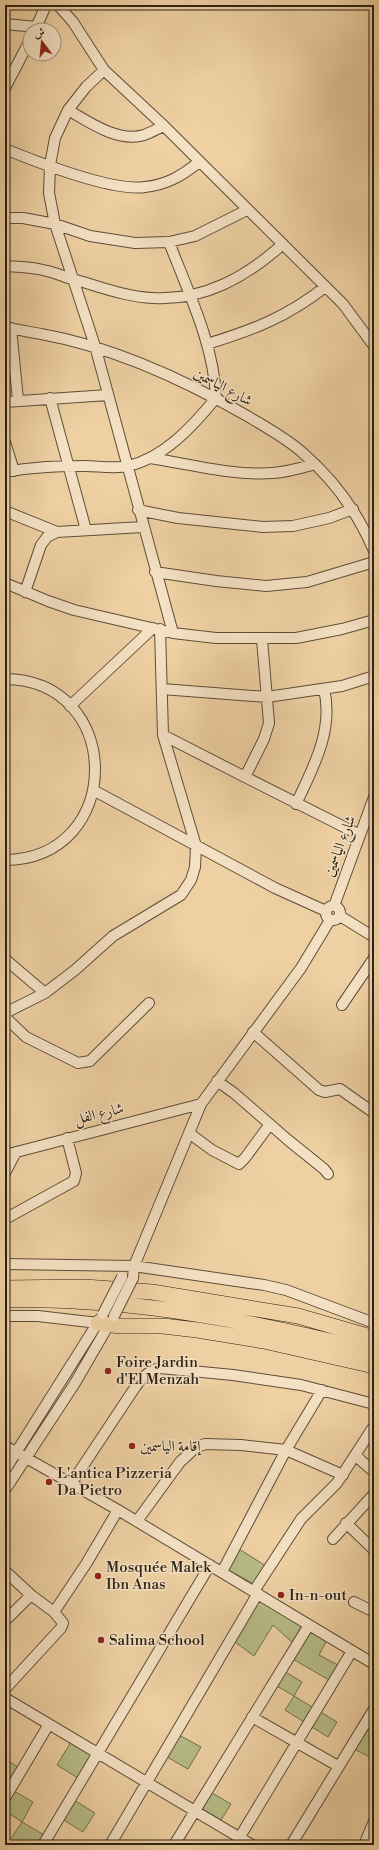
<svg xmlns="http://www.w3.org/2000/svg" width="379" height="1850" font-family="'Libre Bodoni',Amiri,serif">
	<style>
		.green { fill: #b6bc86; stroke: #726f4d }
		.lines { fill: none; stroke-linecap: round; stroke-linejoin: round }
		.minor-casing { stroke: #5d4e38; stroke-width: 12 }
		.highway-casing { stroke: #2d2214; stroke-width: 16 }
		.minor { stroke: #f4e0c3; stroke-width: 10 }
		.highway { stroke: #eed0a2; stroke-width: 15 }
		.minor-bridge-casing { stroke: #5d4e38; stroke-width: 12; stroke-linecap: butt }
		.minor-bridge { stroke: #f4e0c3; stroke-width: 10 }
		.poi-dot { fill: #8f2418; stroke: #f4e0c3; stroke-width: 1.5 }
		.labels { text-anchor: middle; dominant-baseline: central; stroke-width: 3; stroke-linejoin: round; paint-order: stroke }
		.street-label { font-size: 15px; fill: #2d2214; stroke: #f4e0c3 }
		.poi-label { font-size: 15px; fill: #2d2214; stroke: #f4e0c3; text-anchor: start }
	</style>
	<rect width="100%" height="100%" fill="#eed0a2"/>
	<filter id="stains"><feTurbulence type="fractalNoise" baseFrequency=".005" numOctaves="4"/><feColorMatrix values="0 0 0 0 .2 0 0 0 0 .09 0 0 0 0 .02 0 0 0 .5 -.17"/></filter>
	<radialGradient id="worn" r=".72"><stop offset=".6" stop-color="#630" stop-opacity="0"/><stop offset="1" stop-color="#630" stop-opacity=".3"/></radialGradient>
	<path class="green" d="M239 1549 266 1566 254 1584 228 1570Z
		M260 1598 328 1638 319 1655 338 1665 329 1680 286 1655 293 1643 273 1625 254 1656 235 1642Z
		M284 1671 302 1682 294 1696 337 1722 328 1737 285 1710 294 1696 275 1685Z
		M367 1726 374 1730V1750L370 1757 354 1749Z
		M179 1735 201 1747 188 1769 167 1757Z
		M71 1742 92 1755 78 1778 57 1765Z
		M5 1759 18 1767 6 1785 5 1784Z
		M12 1790 33 1802 22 1822 61 1845H19L10 1840 22 1822 5 1811V1802Z
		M212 1793 231 1804 221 1820 202 1809Z
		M74 1800 95 1813 83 1832 62 1819Z"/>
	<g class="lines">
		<g class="minor-casing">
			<path id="minor" d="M58 5 73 22 104 70 164 126 343 304 374 346
				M5 24 37 27
				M35 30 46 5
				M104 70 86 87 68 110 55 138 50 165 49 193 55 224 95 346 173 633
				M5 88 30 40
				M68 110C89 122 118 143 144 135 150 133 157 129 164 126
				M5 149C37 162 112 192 145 187 167 185 183 175 199 162
				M5 218H23L55 224 90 236 135 243 169 242 195 236 247 210
				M5 266C19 267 34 267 47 271 57 273 66 278 76 280 101 287 127 297 153 298 204 301 246 277 283 244
				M5 328C17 329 29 332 41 334 114 347 185 380 249 417 267 428 288 439 304 454 335 481 358 513 374 551
				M11 328 18 400
				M207 344C253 330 287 317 325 287
				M50 398 86 530
				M5 402 108 395
				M5 442 14 471
				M150 458C190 464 232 476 273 473 288 472 301 468 315 464
				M5 472C31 467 58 466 85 466 98 466 115 469 128 466 164 458 193 426 216 398 214 344 188 292 169 242
				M138 510 178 518 263 527 293 526 329 518 353 509
				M5 511 57 532
				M155 572 216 581 266 586 307 582 374 562
				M5 583 48 601 74 610 173 633 216 638H296L342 629 374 620
				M25 592 41 545 47 537 57 532 143 527
				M5 679C125 680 125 859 5 860
				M162 689 267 697 342 686 374 676
				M70 706 153 628
				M163 735 245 777 264 739 269 723 262 639
				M245 777 360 835
				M93 790 275 888 326 911
				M296 804C313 768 334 730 324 689
				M326 913a7 7 0 1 1 14 0a7 7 0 1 1-14 0Z
				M334 906 374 797
				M340 916 374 937
				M5 959 45 993 5 1013
				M45 993 75 970 113 936 181 895 191 880 195 867 196 846 163 735 160 629
				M342 1005 374 958
				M5 1017 26 1037 78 1063 90 1061 149 1003
				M253 1032 319 1090 325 1092 340 1089 374 1113
				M217 1081 234 1093 288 1140 324 1169 328 1174
				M189 1133 212 1150 239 1164 245 1158 270 1124
				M5 1155 201 1104
				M5 1173 16 1152
				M5 1219 74 1181 76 1173 67 1138
				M5 1264 134 1266 264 1285 286 1290 374 1323
				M133 1278 134 1266 201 1104 301 968 330 920
				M5 1316H38L98 1323
				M5 1446 118 1510 374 1664
				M356 1456 374 1472
				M5 1470 100 1319
				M71 1484 136 1386C143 1376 149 1371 160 1368L233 1375 301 1385 374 1404
				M5 1490 75 1383 111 1321
				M137 1521 180 1462 195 1448 205 1444 241 1445 286 1450 343 1475
				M346 1523 374 1550
				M333 1539 374 1494
				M5 1571 31 1595 54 1612 63 1623 61 1628 5 1689
				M222 1572 286 1450 322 1390
				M254 1591 301 1519 337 1483 374 1426
				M354 1602 374 1612
				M54 1612 86 1564 118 1510
				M5 1621 31 1595
				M5 1698 252 1845
				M252 1717 338 1766
				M5 1798 49 1724
				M43 1845 210 1565
				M110 1845 258 1593
				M174 1845 309 1625
				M235 1845 352 1651
				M291 1845 374 1709
				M364 1845 374 1821"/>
		</g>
		<g class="highway-casing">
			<path id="highway" d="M5 1288 85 1287 152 1292 298 1316 374 1338
				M5 1300C130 1297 253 1321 374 1352
				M98 1323 120 1326H163L197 1330 264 1341 374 1366"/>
		</g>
		<use href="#minor" class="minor"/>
		<use href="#highway" class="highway"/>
		<g class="minor-bridge-casing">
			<path id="minor-bridge" d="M103 1314 122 1277
				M114 1316 133 1278"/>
		</g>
		<use href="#minor-bridge" class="minor-bridge"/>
	</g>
	<g class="poi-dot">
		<circle cx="108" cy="1371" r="4"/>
		<circle cx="132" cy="1446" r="4"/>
		<circle cx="49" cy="1482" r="4"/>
		<circle cx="98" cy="1576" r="4"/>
		<circle cx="281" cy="1595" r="4"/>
		<circle cx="101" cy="1640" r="4"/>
	</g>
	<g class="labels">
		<g class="street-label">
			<text transform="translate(223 387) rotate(28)">شارع الياسمين</text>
			<text transform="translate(340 846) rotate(-69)">شارع الياسمين</text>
			<text transform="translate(99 1114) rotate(-14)">شارع الفل</text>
		</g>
		<g class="poi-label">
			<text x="116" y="1362">Foire Jardin<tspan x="116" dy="17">d'El Menzah</tspan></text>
			<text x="140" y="1446">إقامة الياسمين</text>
			<text x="57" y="1473">L'antica Pizzeria<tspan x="57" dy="17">Da Pietro</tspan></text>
			<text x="106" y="1567">Mosquée Malek<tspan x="106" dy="17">Ibn Anas</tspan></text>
			<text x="289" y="1595">In-n-out</text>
			<text x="109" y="1640">Salima School</text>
		</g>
	</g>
	<rect width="379" height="1850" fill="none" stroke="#eed0a2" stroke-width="20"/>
	<rect x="6" y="6" width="367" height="1838" fill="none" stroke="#2d2214" stroke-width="2"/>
	<rect x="10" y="10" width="359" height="1830" fill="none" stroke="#2d2214"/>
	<g transform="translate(42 42) rotate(344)"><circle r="19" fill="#f4e0c3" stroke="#a4947d"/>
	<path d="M0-3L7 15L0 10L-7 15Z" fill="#8f2418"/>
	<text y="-6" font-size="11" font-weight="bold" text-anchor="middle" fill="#2d2214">ش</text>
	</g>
	<rect width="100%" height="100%" filter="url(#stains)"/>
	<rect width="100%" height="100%" fill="url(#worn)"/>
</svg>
